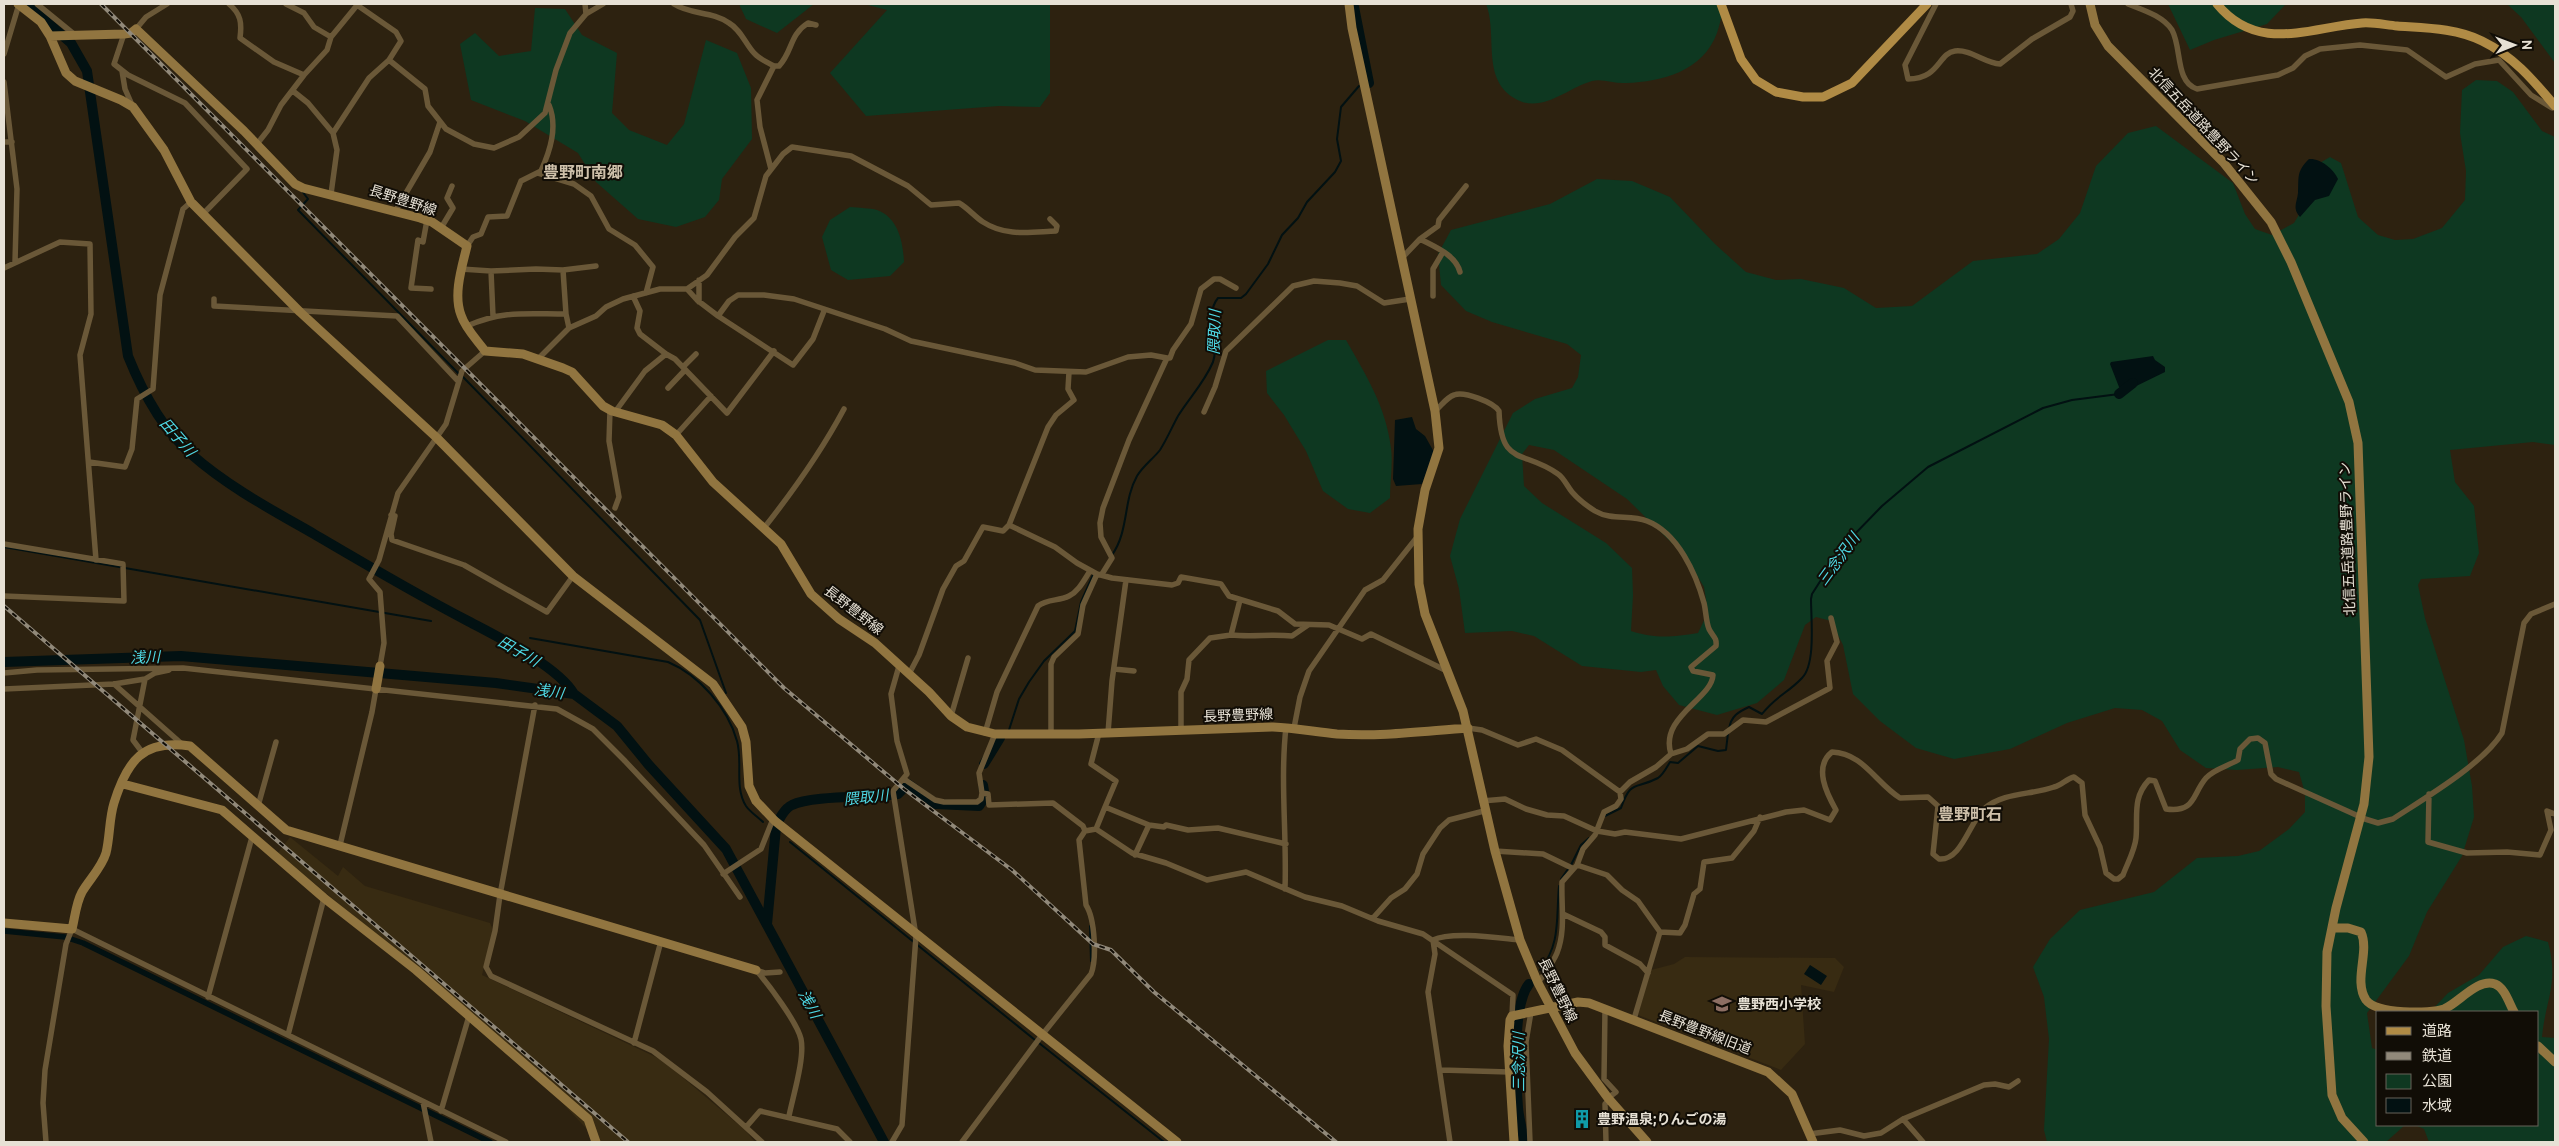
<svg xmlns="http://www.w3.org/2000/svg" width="2559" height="1146" font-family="Ubuntu,'Noto Sans JP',sans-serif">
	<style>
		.built { fill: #382b12 }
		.green { fill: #0e3821; fill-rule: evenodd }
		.water { fill: #021112 }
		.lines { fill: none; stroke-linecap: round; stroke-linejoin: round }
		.stream { stroke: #021112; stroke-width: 2 }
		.canal { stroke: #021112; stroke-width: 5.5 }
		.river { stroke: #021112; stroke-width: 10 }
		.street { stroke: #6a5838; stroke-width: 5.5 }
		.secondary { stroke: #917540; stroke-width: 9 }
		.primary { stroke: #b08b45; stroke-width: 9 }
		.rail-casing { stroke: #91897a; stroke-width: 4 }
		.rail { stroke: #110d06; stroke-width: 2; stroke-dasharray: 5.5; stroke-linecap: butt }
		.labels { text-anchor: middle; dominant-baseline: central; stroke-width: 4; stroke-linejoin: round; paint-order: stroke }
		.street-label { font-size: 14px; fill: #e7e1d5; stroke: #110d06 }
		.poi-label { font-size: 14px; font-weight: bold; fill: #e7e1d5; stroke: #110d06; text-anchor: start }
		.water-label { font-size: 15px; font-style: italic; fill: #4ed7e3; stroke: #110d06 }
		.quarter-label { font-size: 16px; font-weight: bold; fill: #cfc1ab; stroke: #110d06 }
	</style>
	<rect width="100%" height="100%" fill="#2d2210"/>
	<path class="built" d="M290 837 338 876 343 867 365 886 490 923 493 930 482 975 662 1060 745 1130 755 1142H599L534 1073 455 1001 278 853Z
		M1685 957 1835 958 1844 967 1834 992 1801 985 1805 1044 1781 1070 1638 1015 1651 970 1674 964Z"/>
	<path class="green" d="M739 4H814L777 33 746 19Z
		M864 4H1050V93L1040 107 999 106 866 116 830 73 887 10Z
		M1486 4H1725C1722 13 1720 24 1717 33 1703 71 1662 82 1626 83 1615 84 1602 78 1592 81 1567 88 1541 115 1514 98 1481 78 1498 34 1486 4Z
		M2168 4H2286L2267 24 2214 40 2190 50Z
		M2507 4H2555V63L2521 17Z
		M535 8 565 9 582 35 617 53 612 113 629 130 667 145 684 124 706 40 737 53 751 88 752 139 722 179 719 200 705 217 676 227 638 219 596 182 578 153 525 121 471 100 460 44 475 33 499 56 531 51Z
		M2476 80 2497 81 2513 92 2542 131 2555 137V445L2533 442 2450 450 2455 482 2474 506 2479 553 2470 576 2421 579 2418 585 2425 618 2464 740 2472 786 2474 817 2462 856 2427 912 2409 956 2367 1013 2372 1048 2378 1050V1125H2405L2386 1142H2047L2044 1130 2049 1039 2044 997 2033 967 2050 939 2080 910 2154 892 2197 858 2238 856 2259 851 2289 829 2305 812V793L2299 772 2278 767 2237 770 2206 768 2180 750 2162 721 2142 710 2115 708 2067 723 2010 749 1954 759 1916 748 1880 721 1853 694 1843 645 1831 621 1816 617 1805 625 1784 680 1757 703 1717 715 1679 705 1663 686 1656 670 1641 672 1582 666 1534 636 1512 631 1465 633 1459 589 1450 556 1460 519 1513 413 1535 399 1572 388 1578 377 1581 355 1567 344 1492 322 1466 311 1441 285 1438 254 1451 230 1550 204 1597 179 1632 181 1670 197 1715 244 1746 272 1776 280 1801 279 1844 288 1876 308 1912 306 1973 261 2037 254 2059 239 2080 213 2096 166 2128 133 2156 126 2233 183 2245 214 2255 229 2272 235 2294 223 2306 203 2318 164 2330 157 2341 163 2358 217 2378 235 2395 240 2413 239 2442 228 2465 200 2466 171 2460 133 2462 90ZM1529 445 1554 450 1627 499 1686 557 1704 587 1708 612 1698 633C1672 637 1656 639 1631 631L1633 595 1632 568 1606 543 1542 503 1524 486 1522 454Z
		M850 207C859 208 870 208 877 210 899 218 903 243 904 262L890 276 848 280 831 270 822 237 830 220Z
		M1328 340H1346C1366 375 1386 407 1391 448 1393 464 1390 482 1390 498L1370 513 1348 509 1323 491 1306 451 1284 415 1267 393 1266 371Z
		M2526 936 2548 942C2559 984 2546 997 2542 1037L2555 1038V1142H2429L2424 1129 2415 1125H2538V1012H2430L2448 993 2479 975 2503 947Z"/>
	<path class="water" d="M2309 159C2320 158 2334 169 2338 179L2329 196 2315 200 2300 217C2292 208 2297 203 2298 193 2299 177 2296 172 2309 159Z
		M2153 356 2155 360 2165 367V372L2124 392 2119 387 2110 364 2111 362Z
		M1412 417 1416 429 1425 436 1434 452 1422 484 1396 486 1393 479 1395 420Z
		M1810 965 1827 976 1821 985 1804 974Z"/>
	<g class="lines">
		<path class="stream" d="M302 191 308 199 298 210 459 374
			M463 377 700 620 726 693
			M4 547 431 621
			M1112 555C1129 531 1123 501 1137 476 1143 466 1153 459 1160 450 1167 439 1172 427 1178 416 1190 397 1204 383 1213 362 1220 343 1203 316 1218 298H1241L1246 294 1268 264 1282 235 1298 218 1307 202 1335 172 1341 161 1337 139 1341 107 1359 86
			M530 638 668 662C699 675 728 708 737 741 743 762 734 787 746 806 750 812 758 817 763 822
			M1729 729C1731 716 1738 712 1749 707L1762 714C1776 696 1788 693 1802 678 1816 664 1811 619 1811 599L1812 594 1837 555 1850 539 1882 506 1928 467 2043 408 2072 400 2119 394
			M1009 730 1019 699 1029 682 1044 661 1075 631 1081 602 1093 575
			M1605 816 1621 808C1631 779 1635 790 1658 778 1663 775 1667 767 1670 762L1678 763 1698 746 1718 751 1726 750 1728 733
			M790 842 1035 1040
			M1571 865 1581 845 1589 838
			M1561 879 1568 869
			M1090 926 1091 961
			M1540 970C1561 944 1556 918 1559 886
			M1039 1043 1164 1142"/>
		<path class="canal" d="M4 931 65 937 83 943 490 1142"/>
		<path class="river" d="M26 4 71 43 87 71 128 356C142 391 161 428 191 454 227 486 272 510 314 534 365 564 414 593 466 620 496 636 558 666 574 694
			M1354 7 1369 83
			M2119 394 2133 383
			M4 662 181 656 496 683 574 694 617 726 648 764 726 849 884 1142
			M984 764 1000 738
			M767 924 776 827C778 820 785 808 792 805 812 795 872 798 898 794L908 784 936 804 979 806 985 797 983 785
			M1524 1142C1523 1131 1519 1120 1518 1108 1516 1080 1512 1005 1529 984"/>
		<path class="street" d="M37 4 75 35
			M229 4C241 14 242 23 240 38L274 62 304 75
			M286 4 304 13 314 27 331 37
			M585 4 586 14
			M674 4C691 15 712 11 729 23 741 30 745 43 754 53 759 59 767 62 774 66L757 100 760 127 771 169
			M1936 4 1905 65 1908 79C1940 79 1938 53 1955 51 1970 49 1985 63 2000 64L2032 39 2070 17 2073 11 2071 4
			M2128 4C2143 10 2163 16 2172 30 2182 48 2175 82 2197 89L2278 75 2293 68 2305 56 2320 49 2360 45 2407 50 2446 77 2475 64 2499 60 2531 95 2552 108 2555 106
			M357 5 396 32 401 41 389 60 425 89 428 106 446 129 474 144 494 148 519 137 545 113 556 70 570 33 586 14 603 4
			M136 29 146 17 167 4
			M124 34 114 64 128 75 185 103 247 169 203 214
			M4 54 19 4
			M774 66H779C793 51 789 35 808 23L816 25
			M122 71 125 89 133 107
			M4 82 17 189 15 262
			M293 91 308 103 333 133
			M4 142H12
			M257 144 268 130 281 105 304 75 327 50 331 37 358 4
			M538 173 574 184 591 196 609 229 635 245 653 267 646 293
			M331 194 337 150 333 133 369 78 389 60
			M396 210 430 152 440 122
			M427 220 423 242 418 240 411 288 431 289
			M441 228 453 208 447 198 452 186
			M1420 239C1435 247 1456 255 1460 272
			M467 246 473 237 481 234 488 217 507 216 521 181 541 171C550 151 558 127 549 105
			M1401 259 1420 239 1438 226 1439 220 1466 186
			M4 268 60 242 90 244 91 314 80 355 96 560
			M461 269 491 271 493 316
			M491 271 536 269 563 270
			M687 289 697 300 718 316 793 365 813 339 824 311
			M1433 296V269L1443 252
			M214 299V306L397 316 458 381
			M699 302V280
			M566 314 569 328
			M718 316 729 301 738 295H764L794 299 885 329 911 341 1015 363 1035 370 1086 372 1128 357 1151 355 1167 358
			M467 326C503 310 527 314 566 314L563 270 596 266
			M666 354 675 359 727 413 774 351
			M538 359 569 328 596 316 606 307 623 299 660 289H687L707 275 735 237 754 218 766 176 783 154 792 147 851 156 908 186 931 205 959 203C968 208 975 217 983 222 1006 237 1031 232 1056 231L1057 226 1050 219
			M683 367 696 354
			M668 388 685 370
			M610 410 609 441 619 497 615 508
			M1435 411C1441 406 1447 397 1454 395 1464 391 1493 402 1499 411 1501 468 1523 449 1558 474 1564 478 1567 486 1572 492 1578 499 1587 506 1595 511 1612 521 1630 514 1647 521 1678 533 1696 574 1704 603 1706 611 1706 622 1709 629 1713 637 1717 637 1716 646L1691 667 1693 671 1713 675C1712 699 1659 717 1671 754
			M615 412 645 371 666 354 640 334 637 328 640 311 633 296
			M1204 412 1215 387 1226 351 1293 286 1314 281 1340 283 1357 286 1384 303 1410 299
			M676 435 711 396
			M89 462 125 467 132 449 137 399 153 389 160 295 183 209 191 202
			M391 515 395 516 391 534 392 540 464 565 547 612 573 576
			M1009 525 1055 547 1077 563 1097 574 1112 578 1172 585 1178 583 1181 577 1221 584 1229 596 1278 611 1295 624 1329 625 1362 639 1371 634 1447 671
			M764 528C794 490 821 452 844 409
			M4 544 123 564 124 601 4 596
			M1102 574 1112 558 1101 537 1100 523 1103 508 1129 440 1167 358H1170L1173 350 1191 324 1201 289 1214 279H1220L1236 288
			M1231 635C1252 637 1271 634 1292 636L1308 625
			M380 666 384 643 380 592 369 579 379 560 398 493 446 424 462 371 485 351
			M1114 669 1134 671
			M4 673 37 670 183 668 557 709 593 729 624 760 704 845 740 897
			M909 674 919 655 943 589 956 566 964 561 983 527 1003 531 1009 525 1048 427 1056 415 1074 400 1068 389 1069 372
			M114 684 183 745
			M4 689 114 684 145 679 155 673 169 670
			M535 705 500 895 495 931 486 967 491 976 653 1051 707 1092 762 1142
			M951 716 968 658
			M1294 728 1300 697 1309 671 1365 590 1383 580 1418 536
			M1468 728 1482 730 1518 745 1536 739 1562 750 1620 792 1630 782 1656 767 1671 754 1687 749 1708 734H1724L1743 720 1766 722 1830 688 1827 661 1837 642 1831 618
			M1181 730V692L1187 679 1189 660 1210 638 1231 635 1240 600
			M985 733 997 692 1038 606C1047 599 1059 601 1069 596 1079 591 1084 580 1090 571
			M1099 733 1091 764 1116 781 1105 807
			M1108 733 1112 681 1126 580
			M1051 734V664L1054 657 1078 634 1083 605 1097 574
			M142 752 133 740 145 679
			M904 779 935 800 944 802H977L981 799 982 793 988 794 989 805 1053 803 1083 826 1085 831
			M982 793 979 773 995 734
			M2429 794 2428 842 2467 853 2507 852 2540 855 2551 830 2547 811 2555 814
			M1482 801 1505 799 1526 809 1547 815 1564 816 1597 831 1615 834 1625 832 1681 839 1786 812 1804 810 1830 820 1836 810C1827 794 1813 767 1832 752 1863 753 1876 783 1900 798L1928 797 1938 806 1933 854 1939 859C1962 861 1969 822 1985 808 2004 792 2032 795 2054 787 2062 785 2066 779 2074 777L2082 783 2085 815 2100 847 2106 873 2114 879H2118L2123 875C2127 864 2135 850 2136 838 2138 816 2132 798 2149 780L2155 781 2166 809C2196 813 2192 794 2206 778 2214 769 2228 766 2238 760L2240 749 2250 739 2258 738 2265 743 2271 774 2276 779 2365 819 2378 823 2393 819C2425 798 2483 764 2502 733L2524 623 2531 614 2555 604
			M258 806 276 742
			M1096 829 1105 807 1149 825
			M340 845 372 712 376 689
			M1495 851 1543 854 1572 868
			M1135 855 1149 825 1164 827 1166 825 1188 830 1218 828 1286 844
			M1577 865 1607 875 1622 890 1638 901 1660 932 1634 1019
			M723 874 761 849 773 819
			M1285 889C1287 835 1280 781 1286 727
			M1563 914 1601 932 1605 937V945L1640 964 1648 973
			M1373 918 1391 898 1405 889 1417 874 1423 854 1440 828 1449 820 1484 811
			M1660 932 1680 933 1685 925 1694 894 1700 889 1704 862 1732 858 1754 831 1760 817
			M756 970C768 984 797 1022 801 1039 805 1058 793 1096 789 1116
			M756 970 765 973 780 972
			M1538 983C1544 974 1553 963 1557 953 1566 930 1561 905 1562 882L1577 865 1583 849 1595 835 1604 812 1616 806 1621 799 1620 792
			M208 997 252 837
			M1605 1010 1604 1079 1616 1092 1608 1098
			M288 1035 324 898
			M634 1043 661 941
			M1441 1070 1509 1072
			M423 1102 431 1142
			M441 1111 469 1016
			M1903 1119 1923 1142
			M747 1126 760 1111 837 1129 850 1142
			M1809 1134 1840 1130 1864 1136 1881 1133 1903 1119 1984 1085 1995 1084 2009 1087 2018 1081
			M46 1142 43 1103 45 1070 66 944 72 929 506 1142
			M892 1142 902 1125 916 936 893 791 907 774 897 741 891 694 899 666
			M962 1142 1042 1035 1091 974C1097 959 1095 919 1086 905L1079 840 1085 831 1096 829 1132 853 1166 863 1207 880 1246 872 1305 897 1342 906 1378 921 1423 934 1513 995 1512 1016
			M1450 1142 1428 992 1435 954 1433 940C1452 931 1498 938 1520 940
			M1530 1142 1526 1042 1531 1012
			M1606 1142 1605 1104 1610 1100"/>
		<path class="secondary" d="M18 4 41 22 50 36 124 34 131 33 136 29 244 131 295 184 303 188 420 218 432 222 467 246C462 267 453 294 461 315 465 328 477 340 485 351L523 354 563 368 572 372 603 406 612 411 662 425 676 435 713 482 781 544 811 594 839 619 875 643 929 692 951 716 967 727 995 734H1079L1273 727C1295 728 1316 732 1337 734 1380 737 1425 731 1468 728
			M1349 4 1352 28 1435 411 1439 448 1425 490 1418 529 1419 584 1425 614 1463 711 1495 851 1520 940 1538 983 1575 1053 1608 1098 1647 1142
			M2090 4 2095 25 2108 46 2223 162 2271 222 2291 262 2349 402 2358 443 2369 757 2364 804 2336 908 2327 952 2326 1006 2332 1095 2342 1118 2364 1142
			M50 36 66 73 75 81 121 100 133 107 164 150 191 202 300 312 437 438 573 576 713 684 742 727 746 742 749 786 756 801 775 821 1177 1142
			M376 689 380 666
			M123 784 222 810 324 898 416 970 588 1119 596 1142
			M4 923 72 929C75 917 76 903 82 892 89 880 102 867 106 853 110 837 109 819 114 803 127 761 143 739 190 746L286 830 756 970
			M2332 928H2348L2361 932C2370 952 2353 980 2366 1000 2376 1014 2430 1014 2444 1009 2459 1003 2477 978 2495 984 2505 988 2509 1003 2514 1012
			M2538 1046 2555 1062
			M1514 1142 1508 1046 1510 1020 1512 1016 1578 1002 1589 1003 1768 1072 1792 1094 1813 1142"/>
		<path class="primary" d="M1721 4 1741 59 1756 80 1776 92 1803 97H1823L1852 83 1927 4
			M2217 4C2258 54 2310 27 2362 23 2373 22 2386 25 2397 26 2425 28 2456 28 2482 41 2513 56 2533 80 2555 106"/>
		<g class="rail-casing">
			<path id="rail" d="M101 4 784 688 904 789 1012 870 1093 944 1111 950 1154 992 1336 1142
				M4 606 628 1142"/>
		</g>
		<use href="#rail" class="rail"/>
	</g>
	<defs>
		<g id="school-bare" transform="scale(1.5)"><path d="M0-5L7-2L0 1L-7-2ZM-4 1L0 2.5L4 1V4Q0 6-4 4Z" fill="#8d6e63" stroke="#110d06" stroke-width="2.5" paint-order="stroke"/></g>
		<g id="building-bare" transform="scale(1.5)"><path d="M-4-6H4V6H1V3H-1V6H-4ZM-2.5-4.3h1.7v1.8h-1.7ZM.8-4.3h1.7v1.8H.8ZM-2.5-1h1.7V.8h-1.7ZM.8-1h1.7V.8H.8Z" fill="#0f9aa8" stroke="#110d06" stroke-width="2.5" paint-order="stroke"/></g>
	</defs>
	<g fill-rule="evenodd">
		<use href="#school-bare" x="1722" y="1004"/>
		<use href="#building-bare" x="1582" y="1119"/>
	</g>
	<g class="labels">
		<g class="street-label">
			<text transform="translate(2204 126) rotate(47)">北信五岳道路豊野ライン</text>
			<text transform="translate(403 200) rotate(18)">長野豊野線</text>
			<text transform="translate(2347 539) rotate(-92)">北信五岳道路豊野ライン</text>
			<text transform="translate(854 610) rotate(38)">長野豊野線</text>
			<text transform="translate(1238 715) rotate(-2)">長野豊野線</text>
			<text transform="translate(1558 990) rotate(64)">長野豊野線</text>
			<text transform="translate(1705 1032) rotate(21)">長野豊野線旧道</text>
		</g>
		<g class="poi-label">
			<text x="1737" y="1004">豊野西小学校</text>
			<text x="1597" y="1119">豊野温泉;りんごの湯</text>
		</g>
		<g class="water-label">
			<text transform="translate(1214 332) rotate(-88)">隈取川</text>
			<text transform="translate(178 437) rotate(49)">田子川</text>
			<text transform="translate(1838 559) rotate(-54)">三念沢川</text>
			<text transform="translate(519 651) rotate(30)">田子川</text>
			<text transform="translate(145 657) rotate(-2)">浅川</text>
			<text transform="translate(549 691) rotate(8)">浅川</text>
			<text transform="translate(866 797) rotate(-6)">隈取川</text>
			<text transform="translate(810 1004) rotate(62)">浅川</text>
			<text transform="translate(1518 1062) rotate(-90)">三念沢川</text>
		</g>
		<g class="quarter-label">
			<text x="583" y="172">豊野町南郷</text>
			<text x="1970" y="814">豊野町石</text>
		</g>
	</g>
	<rect width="2559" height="1146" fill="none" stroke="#e7e1d5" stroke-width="10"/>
	<rect x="2376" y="1011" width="162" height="115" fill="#110d06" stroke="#676259"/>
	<rect x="2386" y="1027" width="25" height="8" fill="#b08b45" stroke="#676259"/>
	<text x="2422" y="1036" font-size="15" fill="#e7e1d5">道路</text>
	<rect x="2386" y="1052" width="25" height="8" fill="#91897a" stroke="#676259"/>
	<text x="2422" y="1061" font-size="15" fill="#e7e1d5">鉄道</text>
	<rect x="2386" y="1074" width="25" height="15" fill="#0e3821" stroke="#676259"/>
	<text x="2422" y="1086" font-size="15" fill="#e7e1d5">公園</text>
	<rect x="2386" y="1098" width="25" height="15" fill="#021112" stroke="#676259"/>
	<text x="2422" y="1111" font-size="15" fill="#e7e1d5">水域</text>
	<g transform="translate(2514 45) rotate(89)" stroke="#110d06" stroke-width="4" paint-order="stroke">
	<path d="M0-4L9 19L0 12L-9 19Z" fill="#e7e1d5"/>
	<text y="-8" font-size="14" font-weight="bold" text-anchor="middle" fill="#e7e1d5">N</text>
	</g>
</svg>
